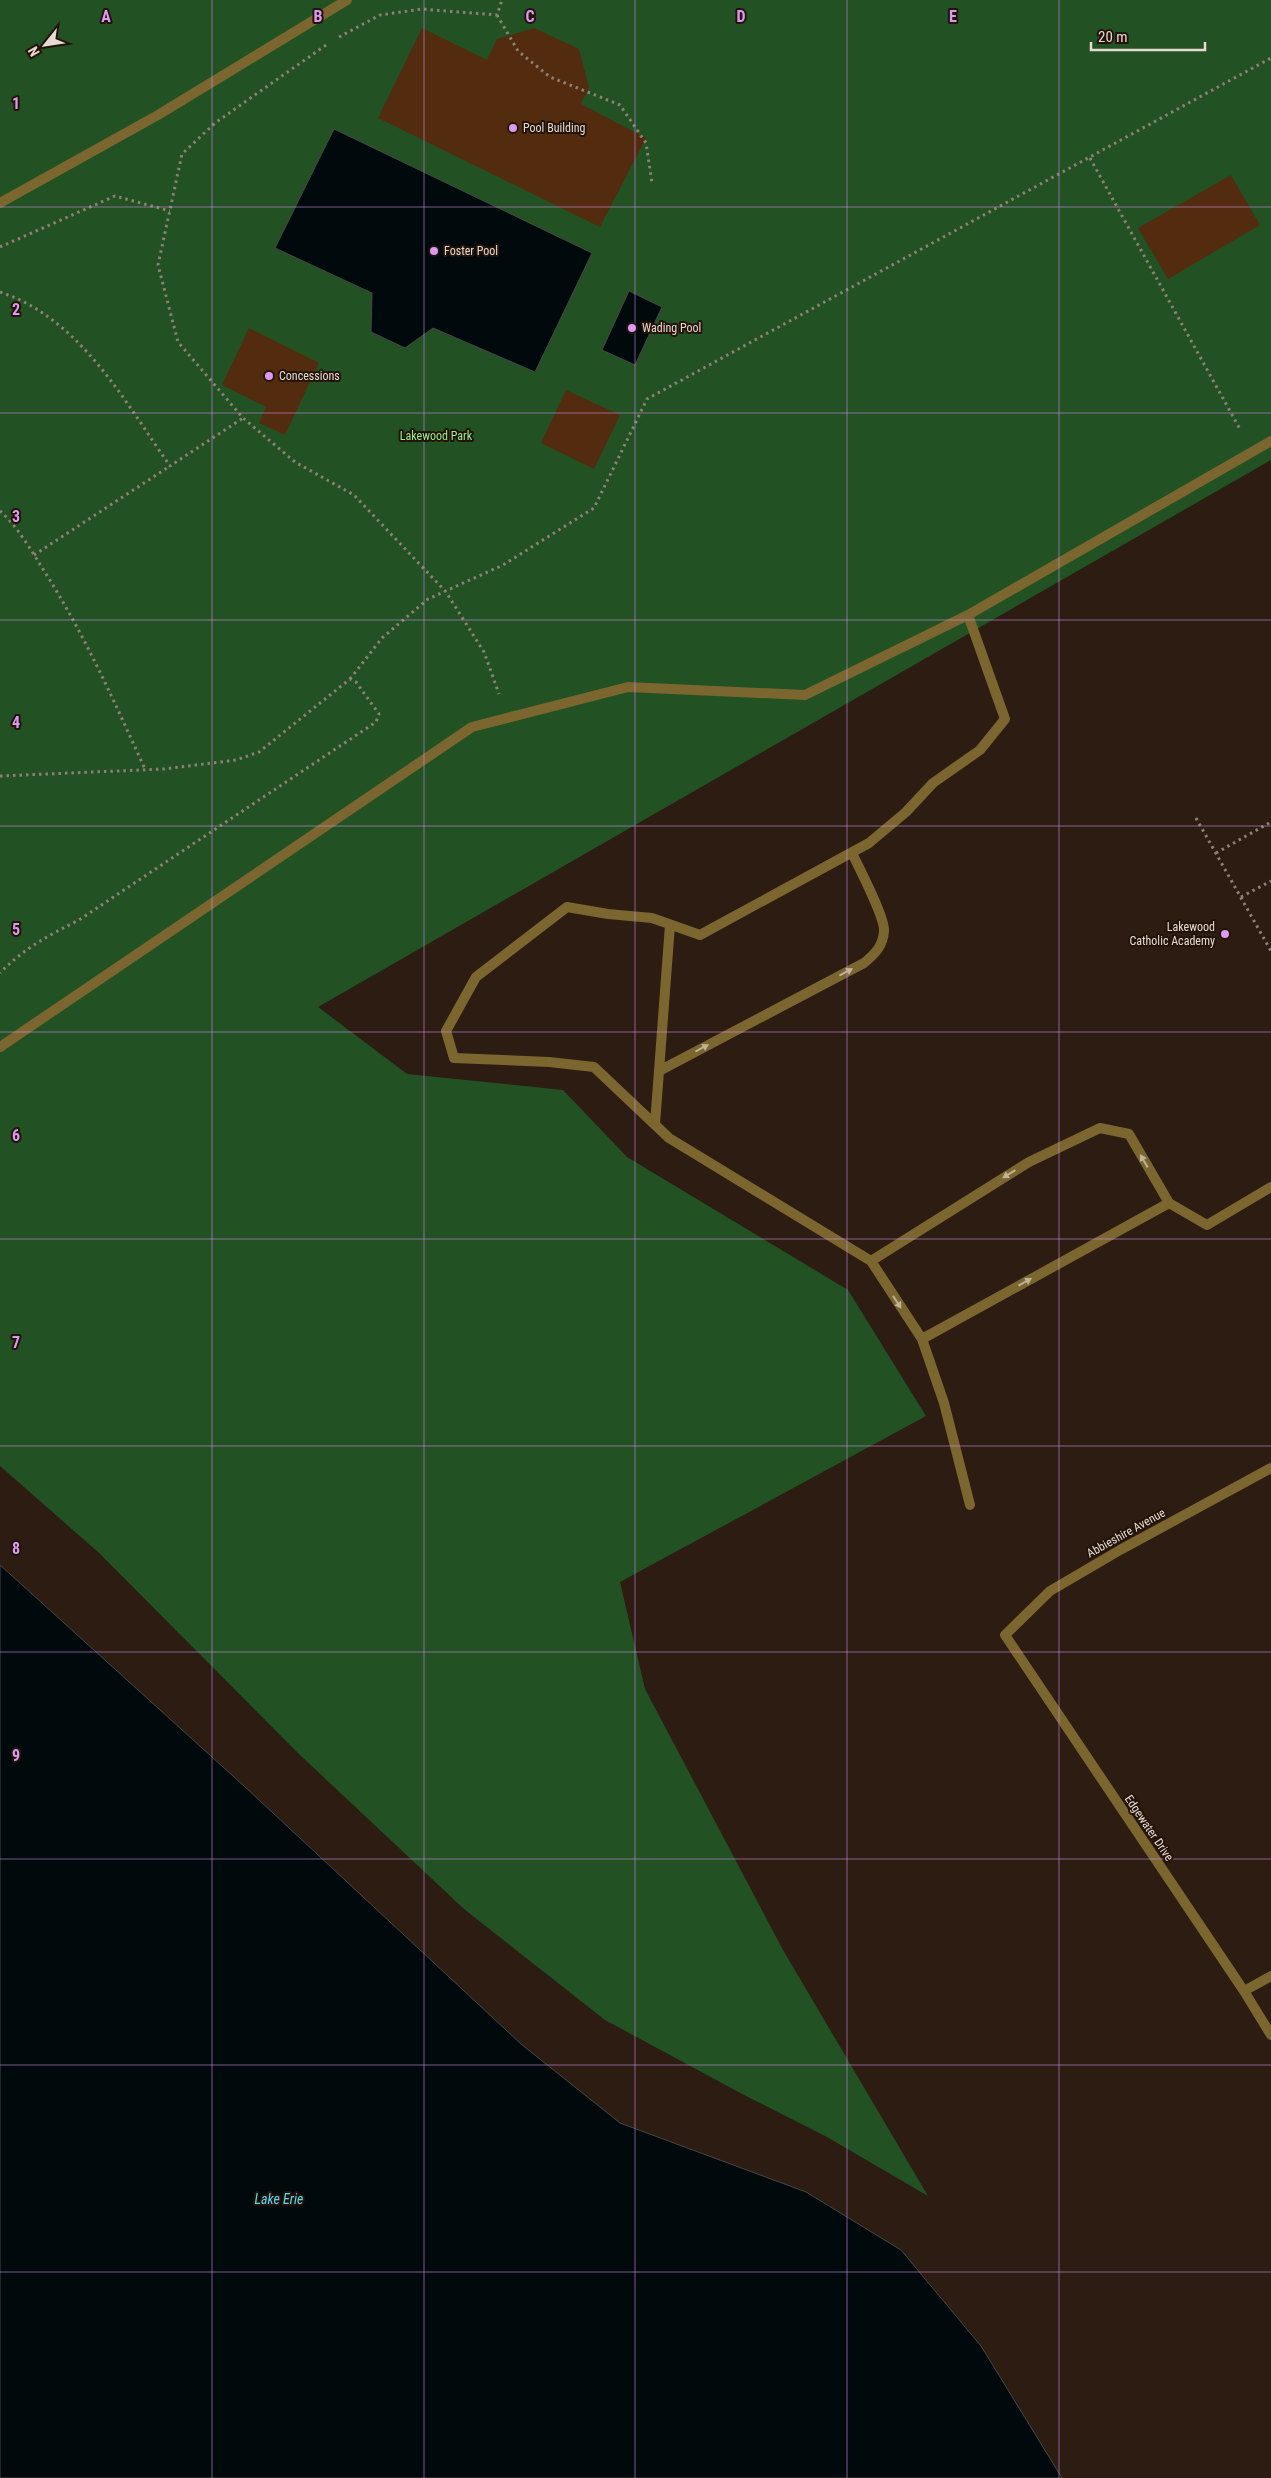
<svg xmlns="http://www.w3.org/2000/svg" width="1271" height="2478" font-family="'Roboto Condensed',sans-serif">
	<style>
		.green { fill: #225123 }
		.water { fill: #00090c; stroke: #454848 }
		.building { fill: #532c10 }
		.lines { fill: none; stroke-linecap: round; stroke-linejoin: round }
		.path { stroke: #8e7f77; stroke-width: 3; stroke-dasharray: 2.5 4; stroke-linecap: butt }
		.lane { stroke: #7a662e; stroke-width: 10 }
		.street { stroke: #7a662e; stroke-width: 10 }
		.oneway { fill: #c0b199 }
		.grid { fill: none; stroke: #dc99f4; stroke-width: 1; stroke-opacity: 0.55 }
		.poi-dot { fill: #dc99f4; stroke: #231309; stroke-width: 2 }
		.labels { text-anchor: middle; dominant-baseline: central; stroke-width: 4; stroke-linejoin: round; paint-order: stroke }
		.poi-label { font-size: 12px; fill: #e6dad3; stroke: #231309; text-anchor: start }
		.park-label { font-size: 12px; fill: #97ee96; stroke: #231309 }
		.street-label { font-size: 12px; fill: #e6dad3; stroke: #231309 }
		.water-label { font-size: 14px; font-style: italic; fill: #58daf1; stroke: #231309 }
		.grid-label { font-size: 16px; text-anchor: middle; font-weight: bold; fill: #dc99f4; stroke: #231309; stroke-width: 4; stroke-linejoin: round; paint-order: stroke }
	</style>
	<rect width="100%" height="100%" fill="#2d1c12"/>
	<path class="green" d="M0 0H1271V460L318 1007 407 1074 563 1090 627 1157 848 1290 926 1416 620 1582 645 1689 783 1950 928 2196 827 2137 746 2096 605 2020 464 1909 300 1755 98 1552 0 1466Z"/>
	<path class="water" d="M334 129 592 253 535 372 433 328 405 348 371 332 372 293 275 248Z
		M629 291 662 307 635 365 602 350Z
		M0 1565 244 1786 521 2044 620 2123 806 2192 901 2250 981 2346 1062 2478H0Z"/>
	<path class="building" d="M422 28 487 60 497 39 534 28 579 49 589 87 581 104 646 138 600 227 378 118Z
		M1231 175 1260 225 1168 279 1138 228Z
		M249 328 319 363 285 435 259 423 266 407 222 385Z
		M566 390 620 415 594 469 541 443Z"/>
	<g class="lines">
		<path class="path" d="M497 15 518 51 550 77 620 105 646 143 652 183
			M339 37 380 15 422 9 497 15 502 0
			M326 45 215 123 182 154 158 265 178 342 243 418 295 462 354 495 446 592 484 652 499 694
			M1090 158 1241 431
			M0 247 115 196 170 211
			M0 292C80 318 125 402 170 466L243 418
			M0 511C16 525 30 548 41 566 83 631 113 699 145 769
			M34 555 170 466
			M350 679 382 638 428 599 503 565 594 508 647 399 1271 58
			M0 776 164 769 236 760 259 752 350 679 356 682 379 714 376 722 79 920C49 935 23 949 0 973
			M1196 818 1271 951
			M1216 853 1271 822
			M1241 897 1271 881"/>
		<path class="lane" d="M0 203 158 115 347 0
			M968 615 1005 719 980 750 933 783 906 812 869 843 700 935 652 918 608 914 567 907 476 977 446 1031 454 1058 549 1062 594 1067 669 1138 871 1261 922 1339 1169 1203
			M0 1047 472 727 628 687 805 695 968 615 1271 441
			M659 1071 864 963C875 954 883 946 884 931 885 917 859 868 852 853
			M655 1124 670 925
			M871 1261 1029 1162 1100 1128 1129 1134 1169 1203 1207 1225 1271 1187
			M922 1339 944 1403 970 1505"/>
		<path class="street" d="M1271 1468 1120 1550 1050 1591 1005 1635 1244 1991 1271 2035
			M1244 1991 1271 1976"/>
	</g>
	<defs><path id="oneway-solid" d="M-6-.8H1V-3.2L6.5 0L1 3.2V.8H-6Z" transform="scale(1.25)"/></defs>
	<g class="oneway">
		<use href="#oneway-solid" transform="translate(846 972) rotate(-28)"/>
		<use href="#oneway-solid" transform="translate(702 1048) rotate(-28)"/>
		<use href="#oneway-solid" transform="translate(1144 1161) rotate(-120)"/>
		<use href="#oneway-solid" transform="translate(1009 1174) rotate(149)"/>
		<use href="#oneway-solid" transform="translate(1025 1282) rotate(-29)"/>
		<use href="#oneway-solid" transform="translate(897 1302) rotate(57)"/>
	</g>
	<path class="grid" d="M212 0V2478M424 0V2478M635 0V2478M847 0V2478M1059 0V2478M0 207H1271M0 413H1271M0 620H1271M0 826H1271M0 1032H1271M0 1239H1271M0 1446H1271M0 1652H1271M0 1859H1271M0 2065H1271M0 2272H1271"/>
	<g class="poi-dot">
		<circle cx="513" cy="128" r="5"/>
		<circle cx="434" cy="251" r="5"/>
		<circle cx="632" cy="328" r="5"/>
		<circle cx="269" cy="376" r="5"/>
		<circle cx="1225" cy="934" r="5"/>
	</g>
	<g class="labels">
		<g class="poi-label">
			<text x="523" y="128">Pool Building</text>
			<text x="444" y="251">Foster Pool</text>
			<text x="642" y="328">Wading Pool</text>
			<text x="279" y="376">Concessions</text>
			<text x="1215" y="927" text-anchor="end">Lakewood<tspan x="1215" dy="14">Catholic Academy</tspan></text>
		</g>
		<g class="park-label">
			<text x="436" y="436">Lakewood Park</text>
		</g>
		<g class="street-label">
			<text transform="translate(1126 1533) rotate(-29)">Abbieshire Avenue</text>
			<text transform="translate(1149 1828) rotate(56)">Edgewater Drive</text>
		</g>
		<g class="water-label">
			<text x="279" y="2199">Lake Erie</text>
		</g>
	</g>
	<g class="grid-label">
		<text x="106" y="22">A</text>
		<text x="318" y="22">B</text>
		<text x="530" y="22">C</text>
		<text x="741" y="22">D</text>
		<text x="953" y="22">E</text>
		<text x="16" y="109">1</text>
		<text x="16" y="315">2</text>
		<text x="16" y="522">3</text>
		<text x="16" y="728">4</text>
		<text x="16" y="935">5</text>
		<text x="16" y="1141">6</text>
		<text x="16" y="1348">7</text>
		<text x="16" y="1554">8</text>
		<text x="16" y="1761">9</text>
	</g>
	<g transform="translate(45 45) rotate(240)" stroke="#231309" stroke-width="4" paint-order="stroke">
	<path d="M0-4L9 19L0 12L-9 19Z" fill="#e6dad3"/>
	<text y="-8" font-size="14" font-weight="bold" text-anchor="middle" fill="#e6dad3">N</text>
	</g>
	<path d="M1091 42v8h114v-8" fill="none" stroke="#e6dad3" stroke-width="2.5"/>
	<text x="1098" y="42" font-size="15" fill="#e6dad3" stroke="#231309" stroke-width="4" paint-order="stroke">20 m</text>
</svg>
